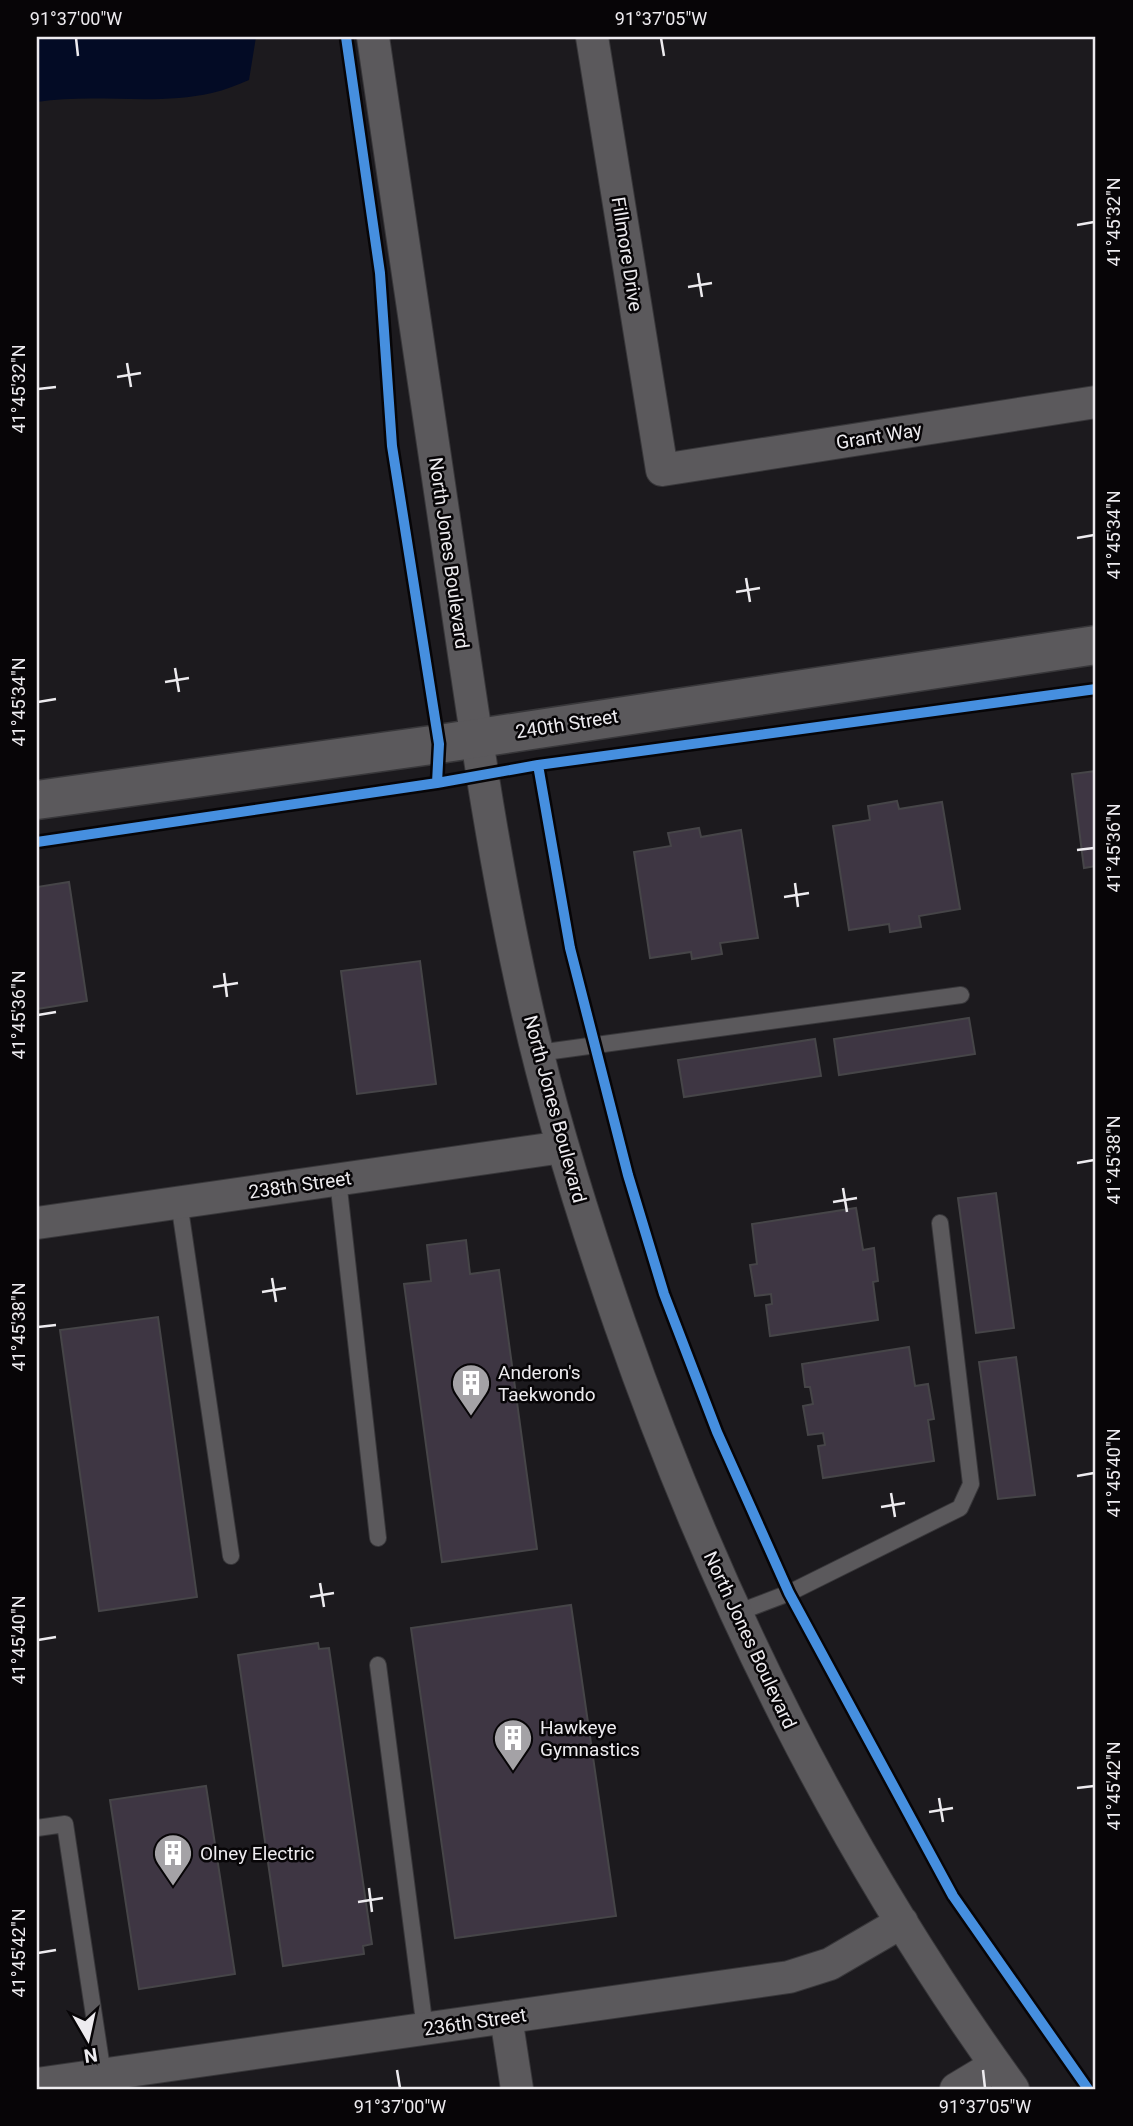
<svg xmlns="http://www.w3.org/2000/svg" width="1133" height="2126" font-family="Roboto,sans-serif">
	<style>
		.water { fill: #030b25 }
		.building { fill: #3e3643; stroke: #464548; stroke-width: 2 }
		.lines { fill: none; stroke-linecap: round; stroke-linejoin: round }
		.service-casing { stroke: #38373a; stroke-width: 18 }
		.minor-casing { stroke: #38373a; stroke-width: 34 }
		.tertiary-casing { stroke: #38373a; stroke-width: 41 }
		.service { stroke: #5b595c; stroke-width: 16 }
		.minor { stroke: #5b595c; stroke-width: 32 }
		.tertiary { stroke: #5b595c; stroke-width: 38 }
		.cycleway-casing { stroke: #070507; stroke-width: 15 }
		.cycleway { stroke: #468fdf; stroke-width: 10 }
		.ticks { fill: none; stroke: #edebef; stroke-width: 2.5 }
		.labels { text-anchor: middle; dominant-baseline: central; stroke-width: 5; stroke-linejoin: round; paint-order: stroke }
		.street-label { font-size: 19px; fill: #edebef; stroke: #070507 }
		.poi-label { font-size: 19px; fill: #edebef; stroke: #070507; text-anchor: start }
		.neatline { fill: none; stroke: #edebef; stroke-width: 2.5 }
		.ticks-label { font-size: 18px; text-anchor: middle; fill: #edebef }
	</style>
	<rect width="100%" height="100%" fill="#1c1a1e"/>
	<path class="water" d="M37 37H256L249 80C237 85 225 90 212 93 156 106 94 93 37 102Z"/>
	<path class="building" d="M1096 771V866L1084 868 1072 774Z
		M897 801 899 809 942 802 960 909 919 916 921 927 890 932 889 924 849 930 833 826 870 820 868 806Z
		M699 828 701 837 741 830 758 938 720 943 722 954 692 959 691 952 650 958 634 852 671 846 668 833Z
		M69 882 87 1001 37 1009V887Z
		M420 961 436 1084 357 1094 341 971Z
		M969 1018 975 1054 839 1075 834 1039Z
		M815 1039 821 1076 684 1097 678 1060Z
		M996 1193 1014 1328 976 1333 958 1198Z
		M856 1208 863 1250 874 1248 878 1281 873 1282 878 1320 770 1336 766 1305 772 1304 771 1294 755 1296 750 1265 757 1264 752 1224Z
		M466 1240 470 1274 499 1270 537 1549 442 1562 404 1284 431 1281 427 1245Z
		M158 1317 197 1597 99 1611 60 1330Z
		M909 1347 915 1386 928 1384 934 1419 928 1420 934 1461 823 1478 818 1446 825 1445 823 1433 808 1435 803 1406 813 1404 810 1387H805L802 1364Z
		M1016 1357 1035 1495 998 1499 979 1362Z
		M571 1605 616 1916 455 1938 411 1628Z
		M318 1643 319 1649 329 1648 372 1944 363 1946 364 1954 283 1966 238 1655Z
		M206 1786 235 1974 139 1989 110 1800Z"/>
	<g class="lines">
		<g class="service-casing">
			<path id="service" d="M538 1053 961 995
				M338 1180 378 1538
				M179 1202 231 1556
				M734 1614 789 1593 960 1508 971 1484 940 1223
				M378 1665 425 2029
				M37 1828 65 1824 103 2075"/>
		</g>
		<g class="minor-casing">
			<path id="minor" d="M373 37C398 206 423 376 448 545 471 701 492 856 527 1009 551 1116 584 1220 620 1324 716 1599 842 1853 1013 2089
				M592 37 662 470 1096 402
				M37 1223 563 1147
				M506 2017 517 2089
				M37 2084 789 1977 830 1964 902 1922
				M956 2089 996 2065"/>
		</g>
		<g class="tertiary-casing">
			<path id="tertiary" d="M37 800 439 744 1096 645"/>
		</g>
		<use href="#service" class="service"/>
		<use href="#minor" class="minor"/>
		<use href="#tertiary" class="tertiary"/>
		<g class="cycleway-casing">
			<path id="cycleway" d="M346 37 380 273 392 446 439 744 437 783
				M538 765 570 948 628 1175 664 1294 717 1432 789 1593 953 1896 1088 2089
				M37 842 437 783 538 765 1096 689"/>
		</g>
		<use href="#cycleway" class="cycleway"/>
	</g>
	<path class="ticks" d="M76 38 78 56M661 38 664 56M1077 225 1094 222M698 273 702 297M688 287 712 283M127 363 131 387M117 377 141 373M38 389 56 387M1077 538 1094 535M746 578 750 602M736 592 760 588M175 668 179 692M165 682 189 678M38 702 56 699M1077 850 1094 848M795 883 798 907M784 897 809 893M224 973 227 997M213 987 238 983M38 1015 56 1012M1077 1163 1094 1160M843 1188 847 1212M833 1202 857 1198M272 1278 276 1302M262 1292 286 1288M38 1327 56 1325M1077 1476 1094 1473M891 1493 895 1517M881 1507 905 1503M320 1583 324 1607M310 1597 334 1593M38 1640 56 1637M1077 1788 1094 1786M939 1798 943 1822M929 1812 953 1808M369 1888 372 1912M358 1902 383 1898M38 1953 56 1950M397 2070 400 2088M983 2070 985 2088"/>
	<defs>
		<g id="building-pin" transform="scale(2.0125)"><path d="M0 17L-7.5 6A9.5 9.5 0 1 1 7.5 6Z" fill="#a4a2a6" stroke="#070507"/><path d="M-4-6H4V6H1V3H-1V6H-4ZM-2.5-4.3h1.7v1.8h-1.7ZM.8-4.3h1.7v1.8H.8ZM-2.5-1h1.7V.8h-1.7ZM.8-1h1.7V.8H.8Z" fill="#fff"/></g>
	</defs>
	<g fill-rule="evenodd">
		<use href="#building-pin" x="471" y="1383"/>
		<use href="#building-pin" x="513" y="1738"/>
		<use href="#building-pin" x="173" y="1853"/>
	</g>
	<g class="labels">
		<g class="street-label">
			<text transform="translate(627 254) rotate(81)">Fillmore Drive</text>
			<text transform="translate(879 436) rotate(-9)">Grant Way</text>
			<text transform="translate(449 553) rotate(82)">North Jones Boulevard</text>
			<text transform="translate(567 724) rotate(-9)">240th Street</text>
			<text transform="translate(555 1109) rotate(75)">North Jones Boulevard</text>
			<text transform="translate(300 1185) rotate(-8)">238th Street</text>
			<text transform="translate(750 1640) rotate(65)">North Jones Boulevard</text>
			<text transform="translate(475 2022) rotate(-8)">236th Street</text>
		</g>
		<g class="poi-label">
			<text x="498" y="1372">Anderon's<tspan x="498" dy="22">Taekwondo</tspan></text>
			<text x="540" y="1727">Hawkeye<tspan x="540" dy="22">Gymnastics</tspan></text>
			<text x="200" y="1853">Olney Electric</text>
		</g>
	</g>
	<rect width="1133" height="2126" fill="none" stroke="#070507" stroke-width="77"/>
	<g transform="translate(88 2039) rotate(171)" stroke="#070507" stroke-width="5" paint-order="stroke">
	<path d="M0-5L12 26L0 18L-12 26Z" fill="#edebef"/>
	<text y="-10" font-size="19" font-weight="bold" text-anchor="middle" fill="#edebef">N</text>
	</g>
	<rect x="38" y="38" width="1056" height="2050" class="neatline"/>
	<g class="ticks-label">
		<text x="76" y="25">91°37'00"W</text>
		<text x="661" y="25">91°37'05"W</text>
		<text transform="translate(1114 222) rotate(-90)" y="6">41°45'32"N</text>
		<text transform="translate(19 389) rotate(-90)" y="6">41°45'32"N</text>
		<text transform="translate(1114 535) rotate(-90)" y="6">41°45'34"N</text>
		<text transform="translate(19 702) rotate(-90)" y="6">41°45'34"N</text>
		<text transform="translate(1114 848) rotate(-90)" y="6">41°45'36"N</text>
		<text transform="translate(19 1015) rotate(-90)" y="6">41°45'36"N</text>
		<text transform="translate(1114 1160) rotate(-90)" y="6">41°45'38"N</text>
		<text transform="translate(19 1327) rotate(-90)" y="6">41°45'38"N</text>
		<text transform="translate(1114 1473) rotate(-90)" y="6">41°45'40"N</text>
		<text transform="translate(19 1640) rotate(-90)" y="6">41°45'40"N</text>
		<text transform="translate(1114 1786) rotate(-90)" y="6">41°45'42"N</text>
		<text transform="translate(19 1953) rotate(-90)" y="6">41°45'42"N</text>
		<text x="400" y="2113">91°37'00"W</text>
		<text x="985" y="2113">91°37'05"W</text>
	</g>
</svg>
